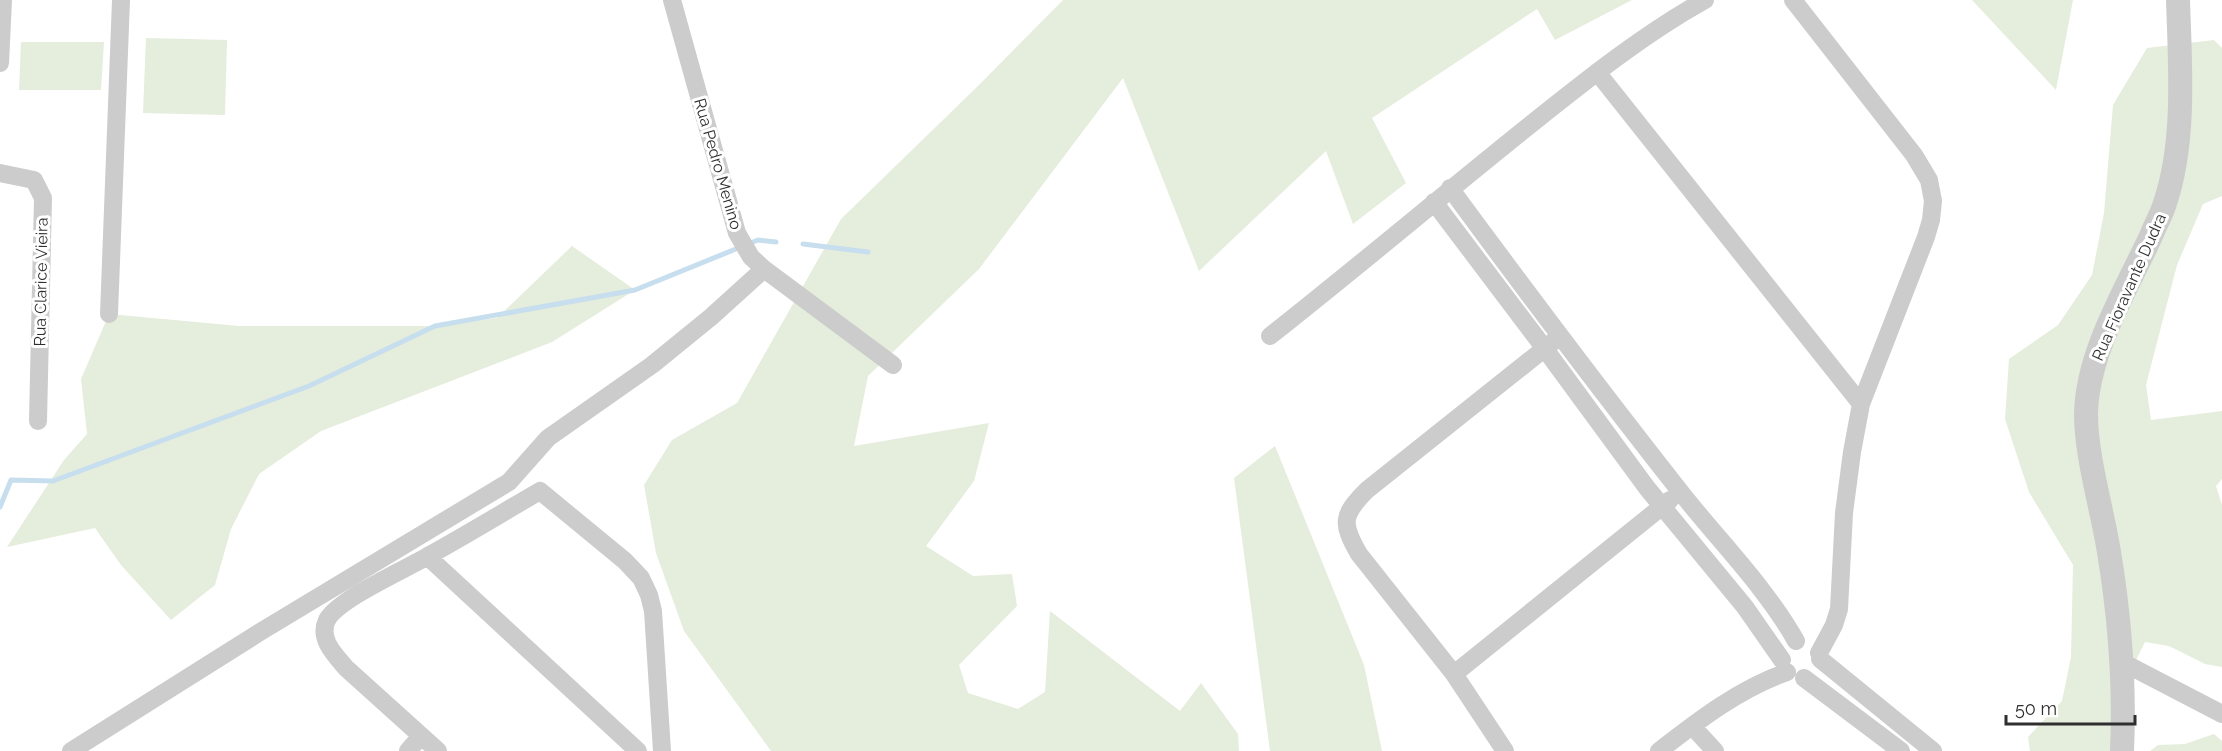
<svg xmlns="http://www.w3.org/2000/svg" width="2222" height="751" font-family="Raleway,sans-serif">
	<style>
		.green { fill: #e5eddc }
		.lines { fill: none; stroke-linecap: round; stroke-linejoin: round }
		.stream { stroke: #c7deee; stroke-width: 5 }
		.minor { stroke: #ccc; stroke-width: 18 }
		.tertiary { stroke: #ccc; stroke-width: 24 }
		.labels { text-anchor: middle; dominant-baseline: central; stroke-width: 6; stroke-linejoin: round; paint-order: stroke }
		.street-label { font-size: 16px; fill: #2f2f2f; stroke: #fff }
	</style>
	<rect width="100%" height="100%" fill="#fff"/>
	<path class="green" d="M1063 0H1632L1555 40 1537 9 1372 118 1406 183 1353 224 1326 151 1199 271 1123 78 979 269 868 376 854 446 989 423 974 481 926 546 973 576 1012 574 1017 606 959 665 968 693 1018 709 1045 692 1050 611 1180 711 1201 683 1238 734 1239 751H771L684 631 656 553 644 485 672 440 737 403 841 219 980 84Z
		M1972 0H2073L2056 90Z
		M146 38 227 40 225 115 143 113Z
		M2214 40 2222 48V196L2203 204 2177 265 2146 385 2151 420 2222 411V479L2216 486 2222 505V667L2205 664 2169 646 2145 642 2123 686 2122 751H2030L2028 737 2062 701 2071 657 2073 565 2029 492 2005 419 2009 359 2058 325 2092 275 2104 213 2113 105 2147 48Z
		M21 42H104L101 90H19Z
		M572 246 635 290 552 342 321 431 259 474 231 529 215 585 171 620 121 565 95 528 7 547 64 460 87 434 81 379 109 314 239 326H435L497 318Z
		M1275 446 1364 665 1382 751H1270L1234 478Z
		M2214 734 2222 741V751H2150L2158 745 2185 744Z"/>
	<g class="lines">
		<path class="stream" d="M803 244 868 252
			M0 507 11 480 53 481 309 386 435 326 635 290 758 240 776 242"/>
		<path class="minor" d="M672 0 737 233 751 257 764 269 893 365
			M1793 0 1914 155 1929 180 1933 201 1931 220 1926 237 1861 404 1852 452 1844 513 1839 609 1834 625 1819 653
			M0 63 3 0
			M1597 72 1861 404
			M0 173 34 180 43 198 38 421
			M1450 188C1525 290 1601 391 1679 490 1718 540 1765 586 1796 641
			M1434 202 1545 349 1647 488 1745 607 1782 660
			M109 314 121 0
			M1270 336C1359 266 1446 192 1535 121 1589 78 1644 34 1705 0
			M428 557 638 751
			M1820 659 1933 751
			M2122 662 2222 714
			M1454 674 1670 500
			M1804 678 1901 751
			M1692 726 1715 751
			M71 751 260 632 509 482 548 438 652 365 711 317 764 269
			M408 751 421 736
			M438 751 346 668C335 655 318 639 327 620 338 599 406 569 428 556 466 535 502 513 540 491L625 561 641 578 649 595 653 611 662 751
			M1505 751 1454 674 1359 554C1341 523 1342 515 1367 490L1554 341
			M1659 751C1699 720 1739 689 1787 672"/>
		<path class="tertiary" d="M2122 751C2125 684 2120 619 2109 552 2102 509 2086 456 2086 414 2087 353 2126 290 2151 236 2155 225 2162 214 2165 203 2186 141 2180 64 2178 0"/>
	</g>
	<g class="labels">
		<g class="street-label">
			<text transform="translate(718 164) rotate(74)">Rua Pedro Menino</text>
			<text transform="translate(41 282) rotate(-89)">Rua Clarice Vieira</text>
			<text transform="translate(2129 287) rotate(-66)">Rua Fioravante Dudra</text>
		</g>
	</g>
	<path d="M2006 715v9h129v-9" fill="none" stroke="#2f2f2f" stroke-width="3"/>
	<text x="2015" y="715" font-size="18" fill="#2f2f2f" stroke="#ffffff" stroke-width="4.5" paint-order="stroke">50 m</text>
</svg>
